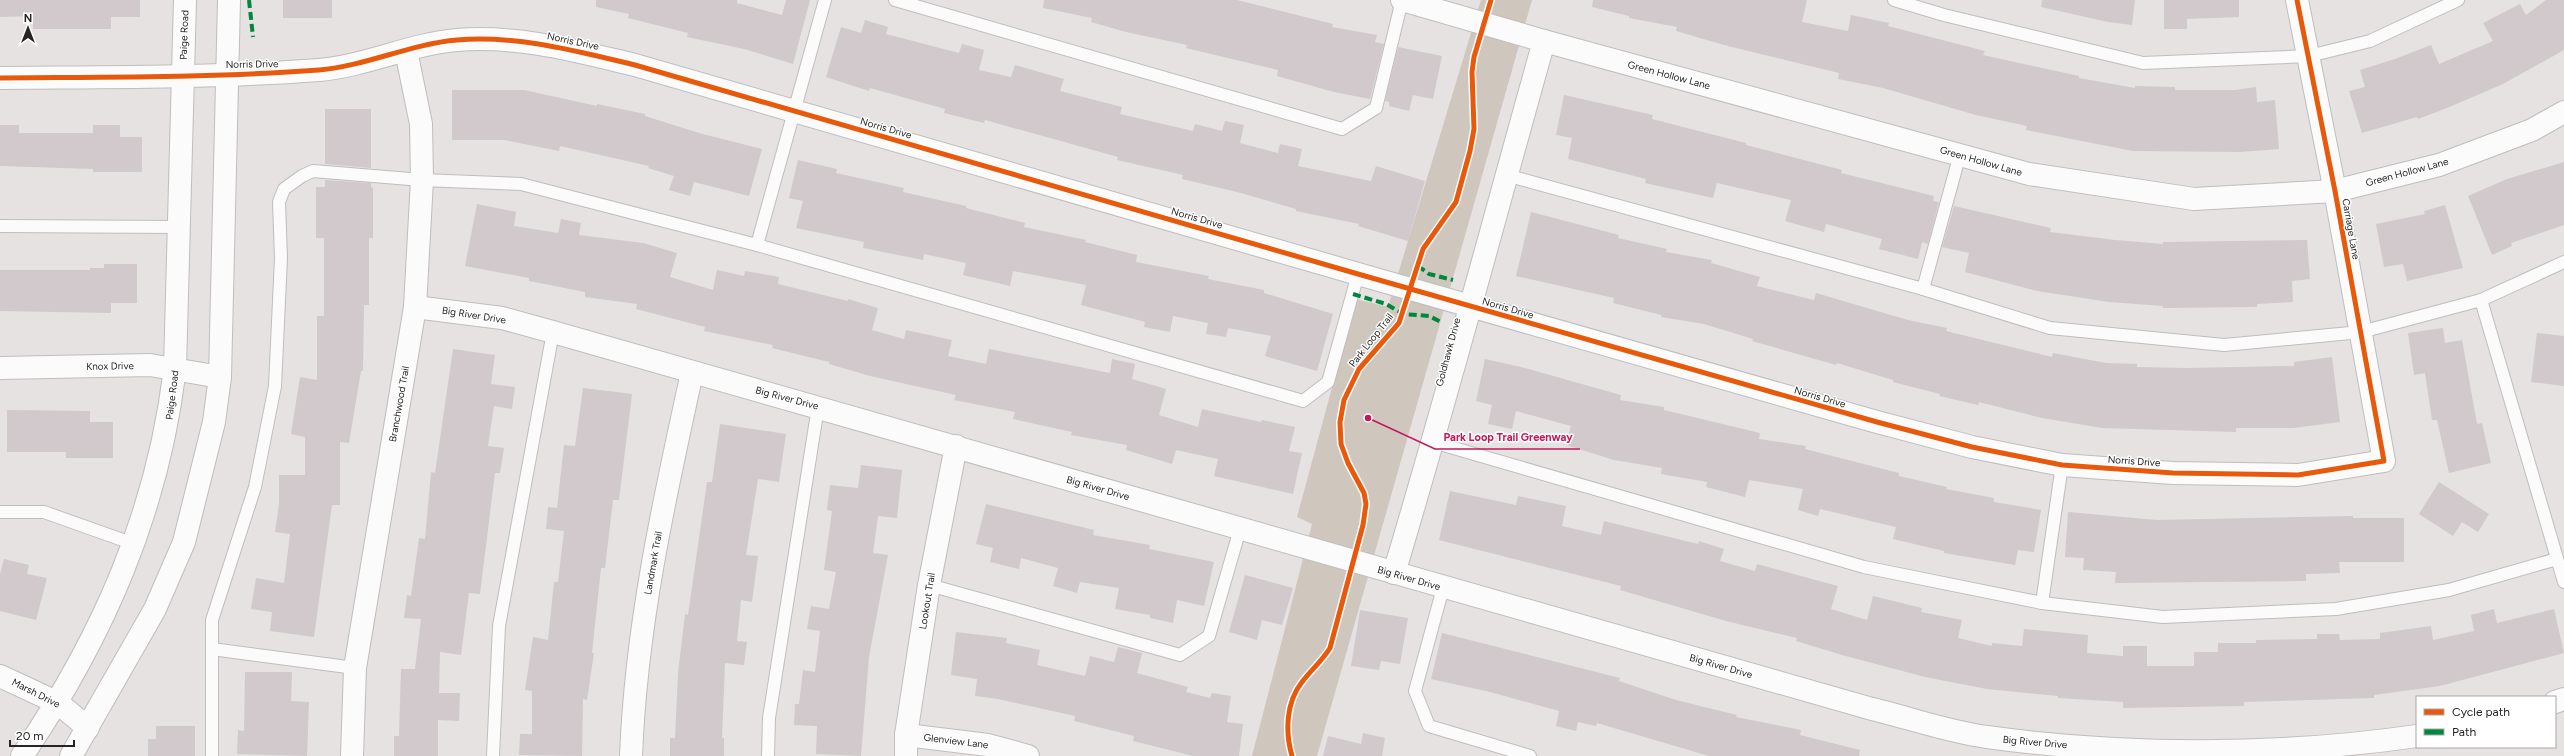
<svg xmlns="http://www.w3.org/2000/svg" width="2564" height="756" viewBox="0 0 2564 756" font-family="Figtree,sans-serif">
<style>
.green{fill:#cfc6bd}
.building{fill:#d1c9cb}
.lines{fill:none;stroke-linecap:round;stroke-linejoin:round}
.service-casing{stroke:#c0bdbd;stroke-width:14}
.minor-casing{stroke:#c0bdbd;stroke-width:24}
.secondary-casing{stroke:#c0bdbd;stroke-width:24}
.service{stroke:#fbfbfb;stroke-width:12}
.minor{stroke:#fbfbfb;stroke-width:22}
.secondary{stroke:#fbfbfb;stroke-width:22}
.quiet{stroke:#00873e;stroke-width:4;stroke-dasharray:8 4;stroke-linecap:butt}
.cycleway-casing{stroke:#fff;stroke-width:8}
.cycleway{stroke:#e8590c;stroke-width:5}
.labels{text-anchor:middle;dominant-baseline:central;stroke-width:3;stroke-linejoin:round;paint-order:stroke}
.street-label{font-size:10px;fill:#262424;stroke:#fff}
.leader{fill:none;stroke:#c2185b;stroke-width:1.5}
.callout-dot{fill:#c2185b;stroke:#fff;stroke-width:1.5}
.callout-label{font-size:11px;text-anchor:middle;font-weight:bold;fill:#c2185b;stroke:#fff;stroke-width:3;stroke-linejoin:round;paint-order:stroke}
</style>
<rect width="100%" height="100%" fill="#e6e2e2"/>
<path class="green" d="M1481 0H1532L1317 756H1252L1312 524 1297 517 1356 299 1388 307Z"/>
<g class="building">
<path d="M0 0H140V17H111V29H33V16L0 17Z"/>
<rect x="283" y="0" width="49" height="18"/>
<path d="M596 0H737V3L782 15 786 0H810L793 64 744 49 687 37 688 33 628 18 629 14 596 7Z"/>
<path d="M1044 0H1237L1333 24 1332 27 1377 35 1375 42 1384 44 1370 99 1334 92 1277 76 1278 70 1186 48 1187 45 1126 32 1091 22 1092 18 1043 8Z"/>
<path d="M1593 0H1807L1802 22 1848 31 1851 15 1889 23 1888 26 1985 51 1983 55 2079 76V78L2135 88V86L2175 87V90H2235L2256 87 2257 102 2275 100 2279 149 2240 152 2133 151 2026 130 2027 126 1976 115 1883 88 1838 79 1839 73 1724 45 1676 31 1677 27 1629 18V16L1592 7Z"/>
<path d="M2042 0H2135L2132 25 2108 22 2041 7Z"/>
<path d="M2164 0H2239V17L2187 19V29H2164Z"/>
<path d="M2546 0H2564V50L2503 84 2447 108 2418 119 2417 117 2362 133 2349 91 2365 87 2360 70 2395 59 2431 45 2439 64 2493 41 2483 23 2520 4 2526 15Z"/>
<path d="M865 20 888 27 886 34 959 53 962 44 984 50 979 70 1011 77 1015 65 1064 79 1060 91 1122 107 1120 114 1193 131 1195 124 1222 131 1225 121 1244 125 1240 143 1278 153 1280 144 1302 149 1298 166 1371 181 1376 166 1425 181 1408 241 1358 226 1359 224 1296 211V209L1241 193 1182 179 1183 175 1117 160 1118 157 985 120 984 123 944 113 945 109 870 88 869 91 826 77 841 27 861 33Z"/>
<path d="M1398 47 1442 56 1433 99 1413 95 1409 111 1389 106V102L1385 101Z"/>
<path d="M452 90H524L597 106V104L645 114V116L699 133 762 149 749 196 694 182 690 196 669 190 674 176 648 168 649 166 560 146 559 151 504 140H452Z"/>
<path d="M1564 95 1653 115 1652 119 1746 143V145L1842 170 1841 173 1934 196 1933 201 1939 202 1928 244 1922 242 1918 259 1879 249 1882 239 1826 224 1824 232 1785 221 1791 200 1717 183 1713 198 1645 183 1646 179 1568 159 1572 138 1556 135Z"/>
<path d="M325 109H371V168L325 164Z"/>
<path d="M0 125H19V133H93V125H120V137H142V172H93V169L0 166Z"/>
<path d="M798 160 837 169 836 173 904 188 903 192 966 206V208L1025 223 1024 227 1086 240 1085 242 1137 255 1136 262 1209 276 1208 279 1264 290V293L1333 314 1317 371 1265 356 1271 336 1228 328 1226 337 1206 334 1208 323 1173 316 1170 332 1144 327 1145 322 1081 305 1086 285 1013 271 1010 286 963 275 966 263 924 254 923 260 863 248 864 242 796 228 803 201 789 198Z"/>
<path d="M2564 162V225L2511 243 2512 246 2492 255 2468 196 2507 179Z"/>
<path d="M325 180 371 183V187L373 188V238H369V305H364L363 371H361L349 443 340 442V505H332L314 637 270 631 272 612 251 609 256 578 284 583 290 534 275 532 279 504V475H305V437L291 434 300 377 317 380V316H324V238H316V187H325Z"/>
<path d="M477 204 516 212 514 226 558 233 561 219 581 223 579 235 643 243 677 253 670 277 713 290 717 270 744 276 745 271 779 277 778 284 848 301V299L878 308 872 330 904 339 906 330 952 340 948 356 986 364 989 349 1110 373 1112 359 1135 364 1132 379 1166 389 1159 415 1198 427 1202 409 1261 422 1262 420 1295 427 1289 451 1302 453 1293 494 1214 476 1218 459 1176 450 1172 464 1126 450 1127 445 1071 435 1072 432 1013 419 1015 412 954 400 956 395 870 376 829 364V362L772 348 773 345 704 331 705 327 636 309 637 304 585 297V292L529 281V278L465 266Z"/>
<path d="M2445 205 2463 268 2407 281 2403 264 2384 267 2376 224 2425 214 2424 211Z"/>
<path d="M1954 206 2051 228 2050 232 2115 240 2163 244V242L2307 240 2310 279 2292 281 2293 302 2257 304V307L2163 308V306L2109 302 2037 291 1965 272 1969 253 1942 247Z"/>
<path d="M1531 212 1619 235 1618 238 1667 249 1666 252 1712 260 1711 263 1760 277 1757 286 1814 300 1816 293 1908 320 1947 328 1946 331 2052 357 2053 353 2106 363 2137 364V367L2186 368 2294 366V362L2332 357 2340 422 2293 428H2236V432L2102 428 2042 418 1979 402 1978 405 1939 396 1940 394 1893 382V380L1837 363 1836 365 1752 341 1753 339 1704 324 1661 317V315L1613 303 1614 298 1516 276Z"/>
<path d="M104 264H137V303H111V313L0 311V270H90V268H104Z"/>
<path d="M2443 328 2445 343 2462 340 2477 424 2482 423 2491 463 2449 473 2437 420H2432L2425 373 2414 375 2408 333Z"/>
<path d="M2537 333 2564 336V386L2531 382Z"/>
<path d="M453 349 495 355 491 384 515 387 512 409 494 406 488 446 504 448 500 473H495L480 594 469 593 461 655 440 652 439 693H460L459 721 438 720V756H394V736H399L401 669H415L421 619 404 618 407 595 411 596 419 538 425 539 431 472 435 473Z"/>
<path d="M1485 359 1521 367 1621 395 1620 400 1664 407V410L1760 433 1759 439 1806 446 1805 449 1899 473V476L1947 487 1946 489 1994 498V502L2041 510 2034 552 2018 550 2015 565 1944 553V551L1893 539 1896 527 1820 509 1818 516 1798 510 1803 489 1749 480 1745 497 1706 487 1707 482 1661 474 1662 468 1614 460 1566 445 1571 426 1516 411 1512 429 1488 424 1492 405 1476 401Z"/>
<path d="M583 388 632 394 619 500H613L605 568H601L592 653H594L587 700 583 699 582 756 519 755 520 734H532V691L525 690 533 637 548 640 554 582H558L564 531 546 529 548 507 557 508 564 445 575 446Z"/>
<path d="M7 410 90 411V422H113V458H66V452H7Z"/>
<path d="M720 424 786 434 779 482 758 479 746 555 758 556 752 602 741 600 737 641 747 642 744 665 725 663 722 738H724V756H670V738H675L678 673 685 614 688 615 707 482H712Z"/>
<path d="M861 465 902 470 897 518 878 516 873 553 888 555 869 657 861 756 816 754 817 726 794 725 795 704H799L803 670 815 672 820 631 807 629 811 606 829 609 836 572 824 570 832 511 827 510 830 485 858 488Z"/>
<path d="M2439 482 2489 514 2478 532 2462 522 2453 536 2419 514Z"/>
<path d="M1450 491 1516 505 1518 496 1566 506 1562 526 1601 535 1604 521 1698 544 1699 541 1724 549 1720 561 1755 571 1757 564 1838 586 1831 609 1867 620 1873 596 1922 608 1921 612 1962 620 1958 638 1992 646V643L2022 646 2024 629 2088 635 2087 653 2123 656V646H2147V666H2194V652H2218V643H2256V640L2317 639V634H2339L2340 640 2380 639V633L2431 626 2433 640 2474 631 2471 615 2494 609 2497 623 2554 609 2564 653 2440 686 2374 695V698L2244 702V706L2123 708V702L2058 698V696L1987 689 1925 677 1842 655 1796 641 1797 638 1726 621 1620 590 1621 586 1439 540Z"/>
<path d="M986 504 1094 530 1093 535 1150 545 1149 549 1214 562 1204 606 1177 600 1173 623 1150 618V615L1115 609 1119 588 1080 582 1077 593 1053 586 1058 568 1021 558 1019 569 990 562 993 548 976 544Z"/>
<path d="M2068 512 2157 520 2353 516V518H2404V562H2339L2340 573 2306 574V581L2115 583 2116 572 2083 570 2084 558 2065 557Z"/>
<path d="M4 559 29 565 27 574 47 578 36 620 0 611V574Z"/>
<path d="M1245 575 1293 588 1282 625 1262 620 1257 640 1229 632Z"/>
<path d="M1360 610 1408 618 1400 664 1381 661 1379 670 1351 666Z"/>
<path d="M956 632 1007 638 1006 643 1040 650 1037 665 1085 676 1090 656 1114 662 1118 647 1142 653 1137 673 1188 687 1186 692 1210 698 1212 693 1231 696 1227 722 1243 724 1239 756H1193L1133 741 1134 736 1074 721 1075 716 998 699 975 696 977 679 951 675Z"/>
<path d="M1442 633 1620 678 1619 681 1676 700 1737 715 1736 717 1801 730 1800 735 1860 750 1859 756H1709L1597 723 1596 726 1578 722 1576 731 1556 726 1559 711 1490 692 1431 679Z"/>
<path d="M245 672H292L291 701 309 702 307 756 237 754 238 730 244 731Z"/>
<path d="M156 726H195V756H148V739H156Z"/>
<path d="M1363 733 1385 738 1382 756H1323L1328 736 1361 744Z"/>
</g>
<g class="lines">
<defs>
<g id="service">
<path d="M895 0 1342 129 1376 108 1402 0"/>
<path d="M1894 0 1944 15 2143 63 2309 56 2370 41 2458 0"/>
<path d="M1960 154 1923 289 2050 328 2224 345 2361 332 2481 300 2564 582"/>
<path d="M1506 175 1923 289"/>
<path d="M0 226 179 227"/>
<path d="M757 245 1303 401 1328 382 1358 274"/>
<path d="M2481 300 2564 262"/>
<path d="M1433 442 1864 567 2042 603 2062 465"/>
<path d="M0 512H44L134 544"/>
<path d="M929 585 1180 655 1209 636 1240 529"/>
<path d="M1443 588 1415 691 1429 726 1530 756"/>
<path d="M2042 603 2163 617 2336 609 2449 590 2557 559"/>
<path d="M212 649 355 668"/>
<path d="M212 756V620L255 487 275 386 281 258 279 202 284 189 302 176 313 171 422 180 521 184 757 245 825 0"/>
<path d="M493 756 499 626 553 332"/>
<path d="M768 756 769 718 818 407"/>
</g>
<g id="minor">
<path d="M1402 0 1544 41 2029 174 2194 199 2335 191 2439 165 2532 130 2564 112"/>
<path d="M0 78C106 77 213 78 319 70 366 66 410 44 457 40 518 35 576 51 635 65L1358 274 1877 422 1972 447 2062 465 2173 473 2298 475 2384 461 2335 191 2297 0"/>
<path d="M415 307 502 318 553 332 1872 709C1910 718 1949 732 1987 737 2124 756 2280 756 2417 736"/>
<path d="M0 368 150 365 220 377"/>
<path d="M1394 573C1447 397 1494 219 1544 41"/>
<path d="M0 676 58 703 88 728"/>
<path d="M2555 702 2564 699"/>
<path d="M906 735 988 745 1028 756"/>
<path d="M352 756 355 668 415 307 422 180 421 124 406 51"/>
<path d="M631 756C636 626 664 500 692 373"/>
<path d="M906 756V735L929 585 956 446"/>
</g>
<g id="secondary">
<path d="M22 756C103 637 158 512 175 368L185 0"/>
<path d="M71 756 155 609 184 542 214 422 220 377 229 0"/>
</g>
</defs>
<use href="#service" class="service-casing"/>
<use href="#minor" class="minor-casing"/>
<use href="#secondary" class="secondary-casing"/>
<use href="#service" class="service"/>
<use href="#minor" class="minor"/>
<use href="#secondary" class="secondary"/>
<g class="quiet">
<path d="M249 0 253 37"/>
<path d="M1418 266 1429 274 1453 280"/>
<path d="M1353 294 1386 304 1403 314 1429 316 1441 322"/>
</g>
<defs>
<g id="cycleway">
<path d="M0 78C106 77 213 78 319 70 366 66 410 44 457 40 518 35 576 51 635 65L1358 274 1877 422 1972 447 2062 465 2173 473 2298 475 2384 461 2335 191 2297 0"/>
<path d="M1292 756C1285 732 1286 702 1302 682 1311 670 1322 661 1330 648L1363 525 1366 504 1364 493 1348 463 1341 444 1340 422 1344 400 1359 369 1399 323 1423 249 1456 202 1470 151 1474 129 1472 72 1474 57 1491 0"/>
</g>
</defs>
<use href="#cycleway" class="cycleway-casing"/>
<use href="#cycleway" class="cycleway"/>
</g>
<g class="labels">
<g class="street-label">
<text transform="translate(184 35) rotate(-88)">Paige Road</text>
<text transform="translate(573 41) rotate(12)">Norris Drive</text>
<text transform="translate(252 64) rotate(-1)">Norris Drive</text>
<text transform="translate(1669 75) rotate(15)">Green Hollow Lane</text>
<text transform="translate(886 128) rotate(16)">Norris Drive</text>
<text transform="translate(1981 161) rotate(16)">Green Hollow Lane</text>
<text transform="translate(2407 172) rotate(-15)">Green Hollow Lane</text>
<text transform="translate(1197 218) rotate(16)">Norris Drive</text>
<text transform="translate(2351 229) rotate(80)">Carriage Lane</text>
<text transform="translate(1508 308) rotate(16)">Norris Drive</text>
<text transform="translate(474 315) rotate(9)">Big River Drive</text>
<text transform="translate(1371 340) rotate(-52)">Park Loop Trail</text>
<text transform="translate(1448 352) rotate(-75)">Goldhawk Drive</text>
<text transform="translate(110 366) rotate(-1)">Knox Drive</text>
<text transform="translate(172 395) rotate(-83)">Paige Road</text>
<text transform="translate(1820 397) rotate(16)">Norris Drive</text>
<text transform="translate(787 398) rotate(15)">Big River Drive</text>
<text transform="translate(399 404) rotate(-80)">Branchwood Trail</text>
<text transform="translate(2134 461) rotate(4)">Norris Drive</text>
<text transform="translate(1098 488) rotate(16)">Big River Drive</text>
<text transform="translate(653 563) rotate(-80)">Landmark Trail</text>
<text transform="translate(1409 578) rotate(16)">Big River Drive</text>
<text transform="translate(927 601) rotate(-81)">Lookout Trail</text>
<text transform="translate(1721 666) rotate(16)">Big River Drive</text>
<text transform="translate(36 693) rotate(27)">Marsh Drive</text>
<text transform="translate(956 741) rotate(7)">Glenview Lane</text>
<text transform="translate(2035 742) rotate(5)">Big River Drive</text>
</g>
</g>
<path class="leader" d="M1368 418L1435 449H1580"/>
<circle class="callout-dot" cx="1368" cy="418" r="4"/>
<g class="callout-label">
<text x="1508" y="441">Park Loop Trail Greenway</text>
</g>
<rect x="2416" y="696" width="140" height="52" fill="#ffffff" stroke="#a8a7a7"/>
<rect x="2424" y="709" width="20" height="6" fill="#e8590c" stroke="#a8a7a7"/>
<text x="2452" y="716" font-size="12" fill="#262424">Cycle path</text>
<rect x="2424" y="729" width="20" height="6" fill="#00873e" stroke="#a8a7a7"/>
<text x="2452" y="736" font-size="12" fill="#262424">Path</text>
<g transform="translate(28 28)" stroke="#ffffff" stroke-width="3" paint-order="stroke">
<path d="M0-3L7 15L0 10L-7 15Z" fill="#262424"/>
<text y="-6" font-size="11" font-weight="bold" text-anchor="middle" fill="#262424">N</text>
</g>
<path d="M10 740v6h64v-6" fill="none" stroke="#262424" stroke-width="2"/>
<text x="16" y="740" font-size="12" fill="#262424" stroke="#ffffff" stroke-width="3" paint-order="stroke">20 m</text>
</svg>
